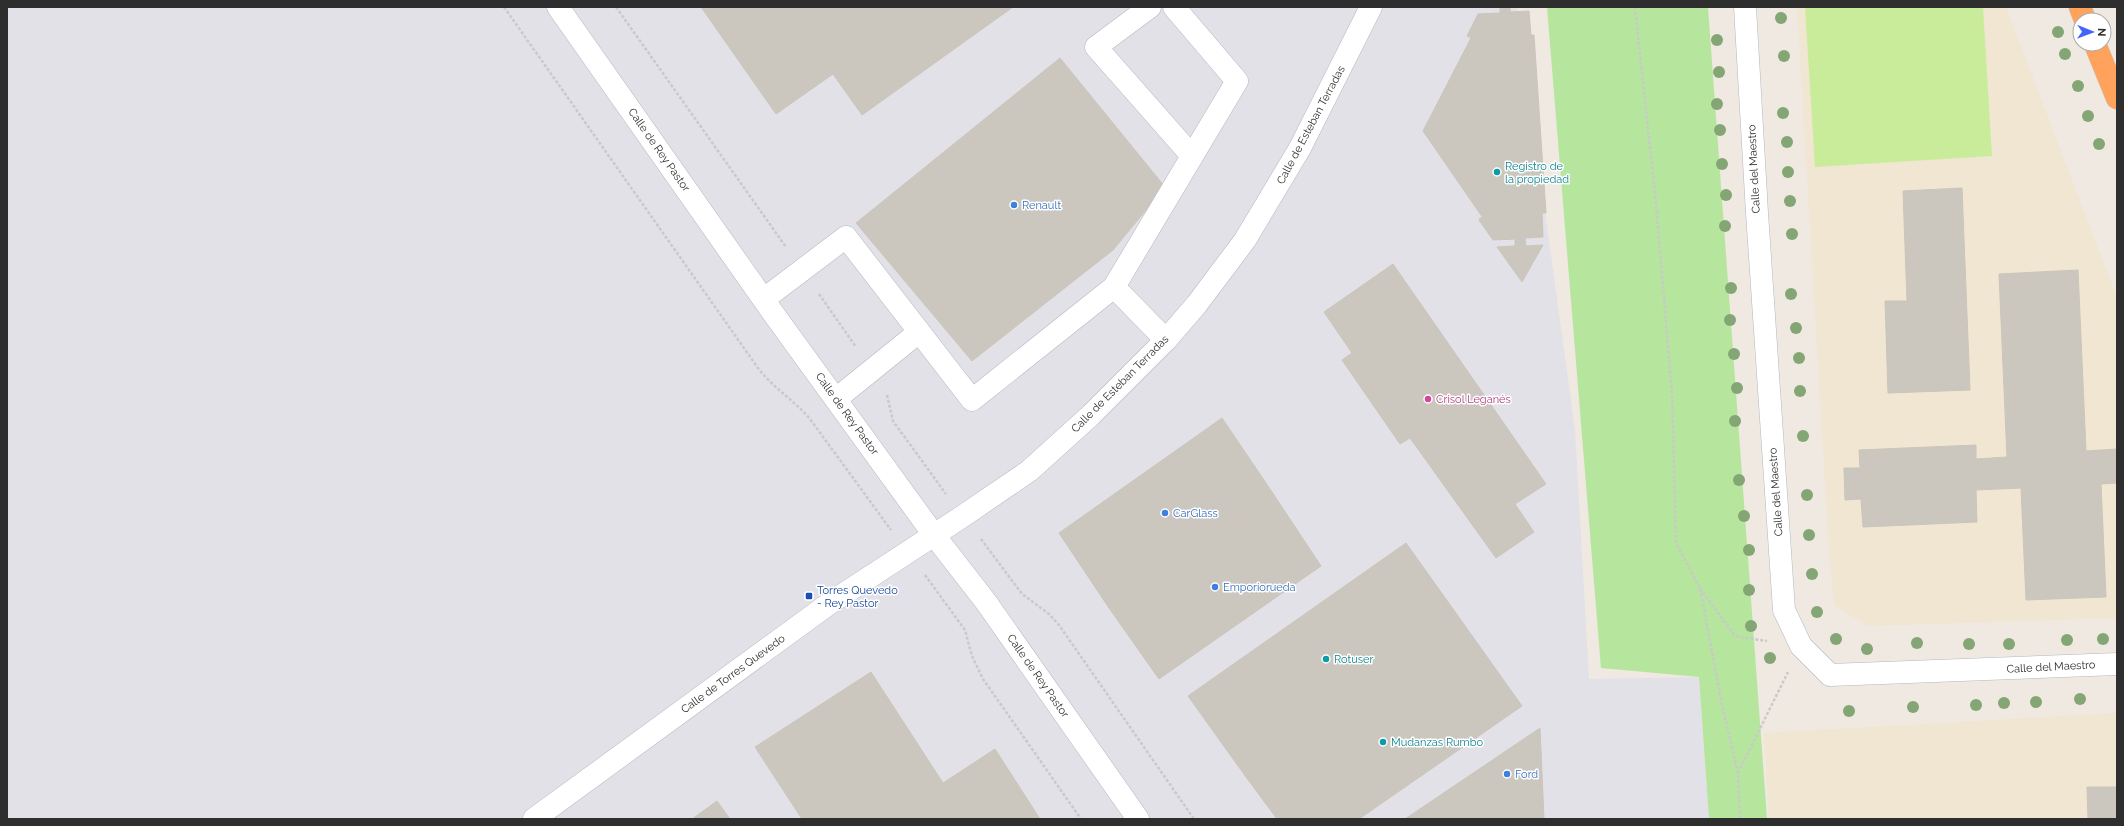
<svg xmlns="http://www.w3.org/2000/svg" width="2124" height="826" viewBox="0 0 2124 826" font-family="Raleway,sans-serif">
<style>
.industrial{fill:#e3e1e8}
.education{fill:#f0e6d1}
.green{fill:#b6e59e}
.pitch{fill:#c9ec9a}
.building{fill:#cbc7bf;stroke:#cbc5ba}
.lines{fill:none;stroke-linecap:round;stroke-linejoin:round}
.minor-casing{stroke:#b4b7c1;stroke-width:23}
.highway-casing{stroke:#c9c9c9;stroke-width:23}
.path{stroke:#c9c9c9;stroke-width:2.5;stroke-dasharray:3 2;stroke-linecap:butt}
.minor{stroke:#fff;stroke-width:22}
.highway{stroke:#ffa35c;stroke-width:22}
.tree{fill:#84a574}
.culture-dot{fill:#0f9aa8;stroke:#fff;stroke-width:1.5}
.shop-dot{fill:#3f7fe0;stroke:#fff;stroke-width:1.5}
.hotel-dot{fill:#d1479c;stroke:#fff;stroke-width:1.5}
.transit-dot{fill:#1a4fb4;stroke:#fff;stroke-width:1.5}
.labels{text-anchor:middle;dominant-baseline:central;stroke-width:3;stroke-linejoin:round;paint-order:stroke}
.street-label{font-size:11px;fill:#2e2e2e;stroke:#fff}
.culture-label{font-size:11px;fill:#0d838f;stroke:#fff;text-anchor:start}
.shop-label{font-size:11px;fill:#366cbe;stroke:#fff;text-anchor:start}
.hotel-label{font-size:11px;fill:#b23c85;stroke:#fff;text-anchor:start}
.transit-label{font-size:11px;fill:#164399;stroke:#fff;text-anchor:start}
</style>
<rect width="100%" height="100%" fill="#efe9e1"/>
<path class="industrial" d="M7 7H1517L1575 430 1589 679 1699 677 1709 819H7Z"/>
<g class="education">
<path d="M1797 7H2006L2117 298V618L1868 626 1834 605 1828 535Z"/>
<path d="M2117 713V819H1769L1764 733Z"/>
</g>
<path class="green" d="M1547 7H1708L1767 819H1709L1699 677 1601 668Z"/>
<path class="pitch" d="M1805 7H1983L1992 156 1815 167Z"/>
<g class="building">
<path d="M701 7H1013L862 115 833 74 776 114Z"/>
<path d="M1500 7H1510V12L1529 11 1531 35H1534L1546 213H1542L1543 237 1525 238 1526 246 1543 245 1522 282 1497 247 1515 246V239L1493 240 1479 220 1480 218H1483L1423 131 1471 38 1467 36 1478 14 1500 13Z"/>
<path d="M1060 58 1165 187 1113 250 972 361 856 223Z"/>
<path d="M1962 188 1970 390 1888 393 1885 301H1907L1903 191Z"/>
<path d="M1393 264 1546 484 1515 504 1534 532 1496 558 1410 438 1400 444 1342 360 1352 353 1324 312Z"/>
<path d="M2078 270 2086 451 2117 449V483L2101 484 2106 597 2026 600 2021 488 1976 490 1977 522 1863 527 1861 499 1845 500 1844 468H1860L1859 450 1976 445V459L2007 457 1999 274Z"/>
<path d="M1222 418 1272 492 1109 608 1059 533Z"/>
<path d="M1272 492 1321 566 1159 679 1109 608Z"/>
<path d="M1406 543 1463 623 1246 777 1188 696Z"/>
<path d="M1463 623 1522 706 1359 819H1277L1246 777Z"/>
<path d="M871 672 943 783 995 749 1040 819H802L755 747Z"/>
<path d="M1540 728 1544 819H1405Z"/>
<path d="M2087 787H2117V819H2088Z"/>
<path d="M717 801 730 819H692Z"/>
</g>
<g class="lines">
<defs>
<g id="minor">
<path d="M558 7 773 313 934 535 986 602 1138 819"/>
<path d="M1150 7 1096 47 1192 156"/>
<path d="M1745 7 1757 213 1784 610 1801 646 1830 675 2117 664"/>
<path d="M1114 287 1166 340"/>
<path d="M764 299 846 237 972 400 1114 287 1237 81 1174 7"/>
<path d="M836 399 919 332"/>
<path d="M534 819 830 603 963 516 1029 471 1091 415 1166 340 1197 304 1245 240 1300 148 1371 7"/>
</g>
<g id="highway">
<path d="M2080 7 2085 20"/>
<path d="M2095 44 2117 98"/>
</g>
</defs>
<use href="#minor" class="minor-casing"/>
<use href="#highway" class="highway-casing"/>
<g class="path">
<path d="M504 7 758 368C773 388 794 400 810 419L891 530"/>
<path d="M616 7 786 247"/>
<path d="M1635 7 1656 204 1672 393 1676 543 1700 588 1722 705 1738 773 1740 819"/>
<path d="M819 294 856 347"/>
<path d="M887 395 893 421 946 494"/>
<path d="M981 539 1022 594 1049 614 1059 625 1194 819"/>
<path d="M925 575 965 630 972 656 983 679 1081 819"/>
<path d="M1700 588 1735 636 1767 641"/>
<path d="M1738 773 1788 672"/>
</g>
<use href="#minor" class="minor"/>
<use href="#highway" class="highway"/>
</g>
<g class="tree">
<circle cx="1781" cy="18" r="6"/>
<circle cx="2058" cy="32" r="6"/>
<circle cx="1717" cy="40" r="6"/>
<circle cx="2065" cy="54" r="6"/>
<circle cx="1784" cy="56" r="6"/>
<circle cx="1719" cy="72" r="6"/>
<circle cx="2078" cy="86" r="6"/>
<circle cx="1717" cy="104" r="6"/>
<circle cx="1783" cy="113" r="6"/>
<circle cx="2088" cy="116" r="6"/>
<circle cx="1720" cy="130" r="6"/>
<circle cx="1787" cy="142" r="6"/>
<circle cx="2099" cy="144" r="6"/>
<circle cx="1722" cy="164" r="6"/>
<circle cx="1788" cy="172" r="6"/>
<circle cx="1726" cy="195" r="6"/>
<circle cx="1790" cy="201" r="6"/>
<circle cx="1725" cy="226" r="6"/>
<circle cx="1792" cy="234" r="6"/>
<circle cx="1731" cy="288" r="6"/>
<circle cx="1791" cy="294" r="6"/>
<circle cx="1730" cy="320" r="6"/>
<circle cx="1796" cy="328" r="6"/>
<circle cx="1734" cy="354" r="6"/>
<circle cx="1799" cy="358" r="6"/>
<circle cx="1737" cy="388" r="6"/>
<circle cx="1800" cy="391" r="6"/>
<circle cx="1735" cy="421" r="6"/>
<circle cx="1803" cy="436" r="6"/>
<circle cx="1739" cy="480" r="6"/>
<circle cx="1807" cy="495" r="6"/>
<circle cx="1744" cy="516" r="6"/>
<circle cx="1809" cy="535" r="6"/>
<circle cx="1749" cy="550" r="6"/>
<circle cx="1812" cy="574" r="6"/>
<circle cx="1749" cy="590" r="6"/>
<circle cx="1817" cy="612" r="6"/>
<circle cx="1751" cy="626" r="6"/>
<circle cx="1836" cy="639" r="6"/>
<circle cx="2103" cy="639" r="6"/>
<circle cx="2067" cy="640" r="6"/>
<circle cx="1917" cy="643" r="6"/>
<circle cx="1969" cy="644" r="6"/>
<circle cx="2009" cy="644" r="6"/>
<circle cx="1867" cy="649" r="6"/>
<circle cx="1770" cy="658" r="6"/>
<circle cx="2080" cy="699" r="6"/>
<circle cx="2036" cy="702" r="6"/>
<circle cx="2004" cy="703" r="6"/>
<circle cx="1976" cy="705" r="6"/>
<circle cx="1913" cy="707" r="6"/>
<circle cx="1849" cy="711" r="6"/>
</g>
<g class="culture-dot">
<circle cx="1497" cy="172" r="4"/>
<circle cx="1326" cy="659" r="4"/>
<circle cx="1383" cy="742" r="4"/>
</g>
<g class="shop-dot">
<circle cx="1014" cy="205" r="4"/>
<circle cx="1165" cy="513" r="4"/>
<circle cx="1215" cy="587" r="4"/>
<circle cx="1507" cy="774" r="4"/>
</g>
<circle class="hotel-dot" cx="1428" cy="399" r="4"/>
<rect class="transit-dot" x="805" y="592" width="8" height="8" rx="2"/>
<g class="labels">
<g class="street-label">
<text transform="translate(1311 125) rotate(-62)">Calle de Esteban Terradas</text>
<text transform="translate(659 150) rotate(55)">Calle de Rey Pastor</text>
<text transform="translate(1754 169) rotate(-93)">Calle del Maestro</text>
<text transform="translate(1120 384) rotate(-45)">Calle de Esteban Terradas</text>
<text transform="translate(847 414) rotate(54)">Calle de Rey Pastor</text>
<text transform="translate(1776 492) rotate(-94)">Calle del Maestro</text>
<text transform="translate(2051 667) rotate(-3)">Calle del Maestro</text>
<text transform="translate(733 674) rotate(-36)">Calle de Torres Quevedo</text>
<text transform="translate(1038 676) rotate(55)">Calle de Rey Pastor</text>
</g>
<g class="culture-label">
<text x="1505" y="166">Registro de<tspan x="1505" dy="13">la propiedad</tspan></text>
<text x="1334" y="659">Rotuser</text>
<text x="1391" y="742">Mudanzas Rumbo</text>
</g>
<g class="shop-label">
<text x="1022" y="205">Renault</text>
<text x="1173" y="513">CarGlass</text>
<text x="1223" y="587">Emporiorueda</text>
<text x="1515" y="774">Ford</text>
</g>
<g class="hotel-label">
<text x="1436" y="399">Crisol Leganés</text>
</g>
<g class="transit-label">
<text x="817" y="590">Torres Quevedo<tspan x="817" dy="13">- Rey Pastor</tspan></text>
</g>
</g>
<rect width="2124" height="826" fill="none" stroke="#2e2e2e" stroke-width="16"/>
<g transform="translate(2092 32) rotate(91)"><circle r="19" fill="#ffffff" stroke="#ababab"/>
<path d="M0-3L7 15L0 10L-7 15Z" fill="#4264fb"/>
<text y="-6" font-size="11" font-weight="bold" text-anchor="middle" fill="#2e2e2e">N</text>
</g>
</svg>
